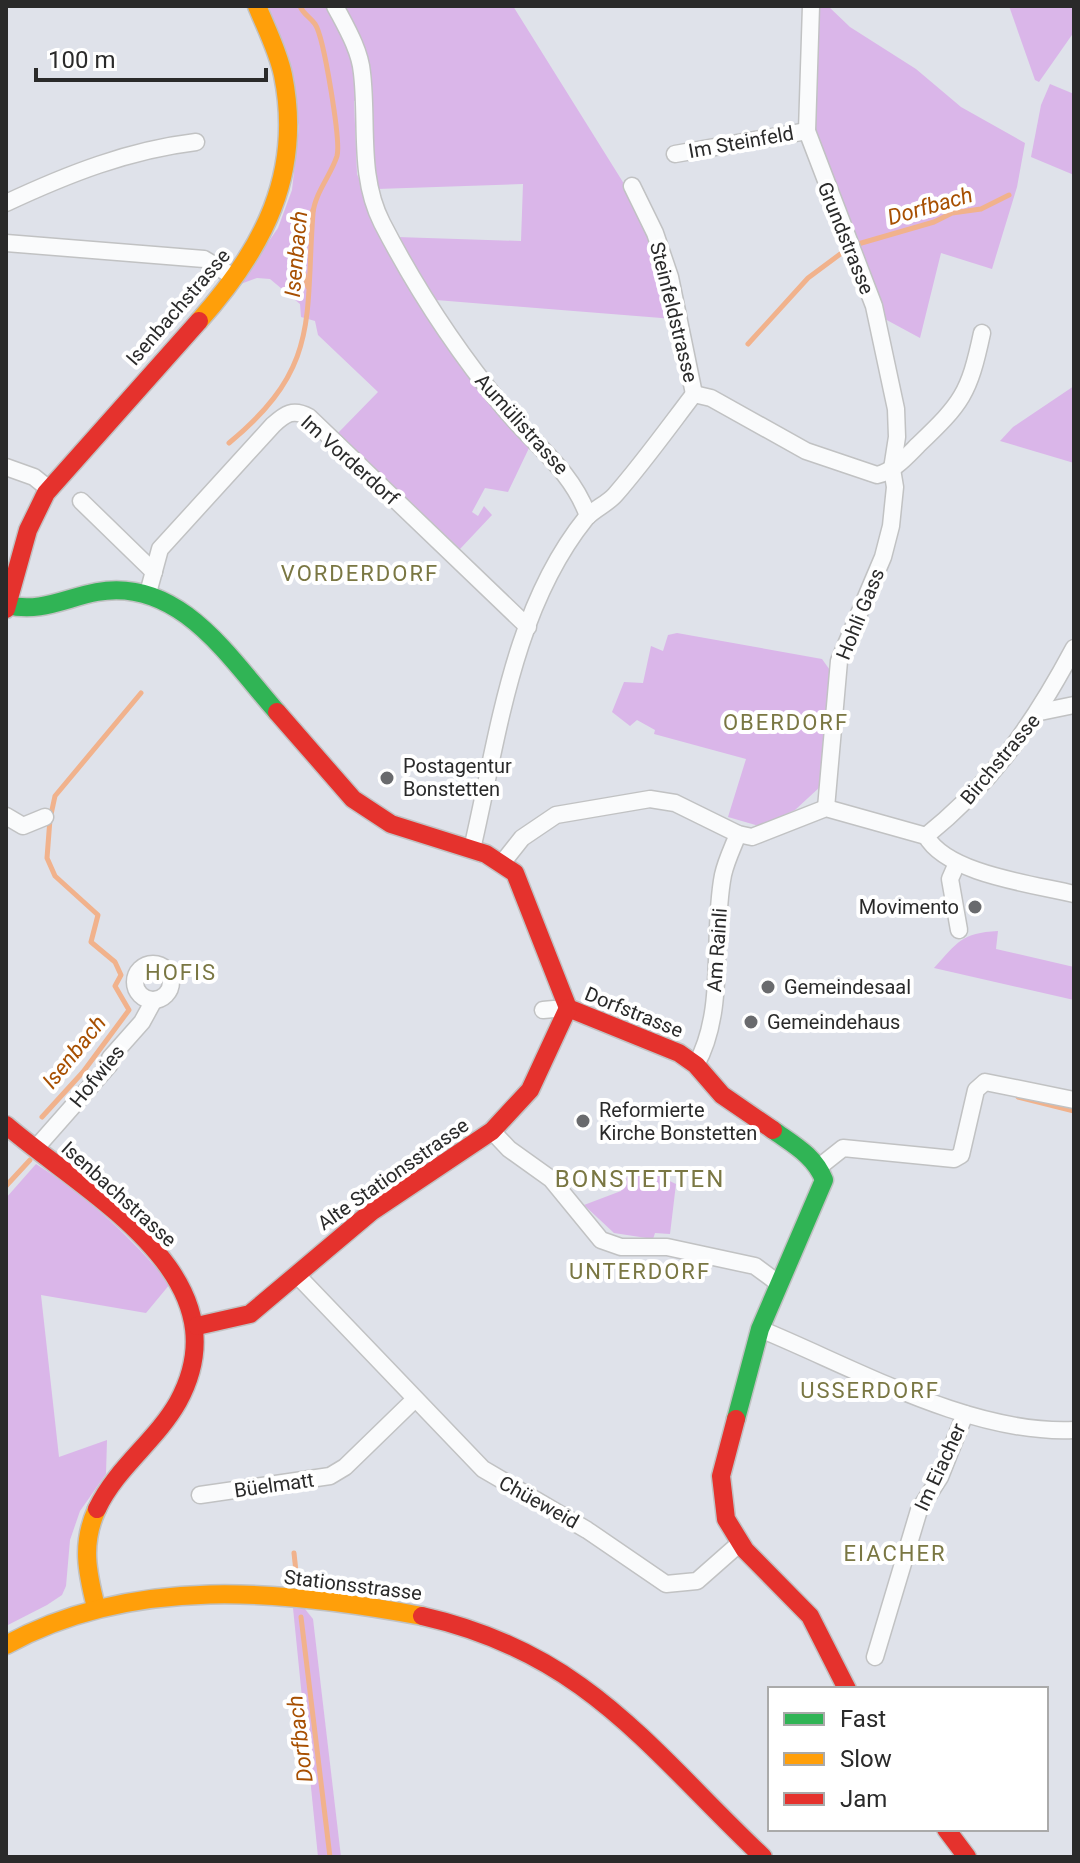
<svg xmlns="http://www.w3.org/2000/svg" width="1080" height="1863" viewBox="0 0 1080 1863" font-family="Roboto,sans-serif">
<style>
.green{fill:#dab6e9}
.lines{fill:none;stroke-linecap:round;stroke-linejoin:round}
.stream{stroke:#f1b28c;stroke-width:5}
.street-casing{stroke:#c1c2c3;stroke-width:19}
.fast-casing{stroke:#c1c2c3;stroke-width:21}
.slow-casing{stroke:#c1c2c3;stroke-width:21}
.jam-casing{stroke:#c1c2c3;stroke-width:21}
.street{stroke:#fafbfc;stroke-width:16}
.fast{stroke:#30b455;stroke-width:18}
.slow{stroke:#ff9f0a;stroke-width:18}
.jam{stroke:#e5322d;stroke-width:18}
.poi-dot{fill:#696a6d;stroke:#fff;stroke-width:3}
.labels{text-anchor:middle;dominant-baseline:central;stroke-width:8;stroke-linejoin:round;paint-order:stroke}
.street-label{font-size:20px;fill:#2a2a2a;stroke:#fff}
.poi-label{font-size:20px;fill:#2a2a2a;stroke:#fff;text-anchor:start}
.water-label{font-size:22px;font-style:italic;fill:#a74f01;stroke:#fff}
.neighbourhood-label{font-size:22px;letter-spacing:2px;fill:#7a7743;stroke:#fff}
.quarter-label{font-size:24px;letter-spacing:2px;fill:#7a7743;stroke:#fff}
</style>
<rect width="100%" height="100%" fill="#dfe2ea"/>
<g class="green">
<path d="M266 6H513L626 187 653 245 674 319 436 300 397 237 521 241 523 184 377 189 369 150V100L354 101 357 174 386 245 480 391 529 448 508 492 485 488 472 512 478 516 484 506 492 515 460 549 338 433 378 392 318 335 315 321 301 317 300 304 270 279 257 278 238 285 278 228 292 190 299 126Z"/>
<path d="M814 6H828L850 27 916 69 961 107 1025 143 1017 187 992 269 941 253 920 338 883 318 817 151 811 91Z"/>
<path d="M1009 6H1074V32L1039 82 1035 80Z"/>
<path d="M1050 84 1074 94V175L1031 157 1041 105Z"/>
<path d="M1074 386V463L1000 441 1013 427Z"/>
<path d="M677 633 822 659 832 673 821 786 795 810 759 826 728 817 746 759 654 734 655 730 637 720 630 726 612 712 624 682 643 683 651 646 663 651 668 635Z"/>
<path d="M998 931 996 949 1074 967V1000L934 968C958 942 961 933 998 931Z"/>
<path d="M36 1164C86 1195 133 1239 170 1284L146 1313 41 1295 59 1457 107 1440 106 1474 80 1511 70 1540 66 1586 62 1595 47 1605 6 1626V1198Z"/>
<path d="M642 1168 676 1184 670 1234 655 1233 653 1239 614 1233 584 1205 621 1191 630 1170Z"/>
<path d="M293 1608 305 1609 313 1619 341 1857H318Z"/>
</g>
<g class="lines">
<g class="stream">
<path d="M302 241 313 210"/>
<path d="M858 244 934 222 952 213 981 209 1009 195"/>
<path d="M300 261 308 287"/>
<path d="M748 344 808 278 847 249"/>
<path d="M229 443C321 367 305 318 313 213 315 193 331 175 337 156 341 142 324 37 315 24 310 17 303 14 300 6"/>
<path d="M1018 1097 1074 1111"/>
<path d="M42 1117 83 1072 129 1010 115 986 121 975 115 962 91 942 98 915 55 876 47 858 50 819 55 796 141 693"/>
<path d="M6 1186 30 1160"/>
<path d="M294 1553 297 1581"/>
<path d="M301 1617 330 1857"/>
</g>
<defs>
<g id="street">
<path d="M335 6C346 27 360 50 362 73 368 124 358 176 382 223 415 287 457 351 503 407 533 444 571 469 588 516"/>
<path d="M811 6 807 131 874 306 896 409 897 437 892 469 895 487 891 526 883 557 839 661 826 808"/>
<path d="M675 154 807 131"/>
<path d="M632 186 655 233 670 277 694 394"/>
<path d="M6 203C68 174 129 150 196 142"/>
<path d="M6 243 204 259 234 277"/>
<path d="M6 467 34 477 49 489"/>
<path d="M81 501 154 572"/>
<path d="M148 593 160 549 273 425C285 414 293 408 309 417L528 627"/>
<path d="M1040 712 1074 705"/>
<path d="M6 816 23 826 45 817"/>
<path d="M926 836C994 781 1034 723 1074 648"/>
<path d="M926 836C947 874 1033 884 1074 894"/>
<path d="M472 849C498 738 512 610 586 518 594 509 607 504 615 495 643 463 668 428 694 394L711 398 806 451 877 475C894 471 906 457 918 445 962 403 969 394 982 333"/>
<path d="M503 862 522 838 556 815 650 799 675 803 738 834 752 837 826 808 926 836"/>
<path d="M957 863 950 879 959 930"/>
<circle cx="153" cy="982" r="18"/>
<path d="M543 1010 554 1009"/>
<path d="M696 1065C727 1009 711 936 723 875 726 861 733 847 738 834"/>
<path d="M492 1131 509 1149 551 1179 601 1240 621 1247H667L755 1266 778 1283"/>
<path d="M35 1149 110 1064V1058L142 1022 154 1000"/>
<path d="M819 1167 843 1148 954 1159 961 1155 976 1090 985 1082 1074 1100"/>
<path d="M296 1274 483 1469 587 1530 666 1584 697 1581 739 1544"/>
<path d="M760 1329C855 1368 971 1435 1074 1430"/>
<path d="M200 1495 330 1476 345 1467 414 1400"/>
<path d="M875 1657 919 1510 940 1477 965 1414"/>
</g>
<g id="fast">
<path d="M7 605C41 613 65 598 97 592 180 577 230 659 277 712"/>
<path d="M736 1419 760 1329 824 1180C815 1156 794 1145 773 1130"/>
</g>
<g id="slow">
<path d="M199 321C263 249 303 174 283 75 278 51 266 28 257 6"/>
<path d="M96 1607C87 1572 81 1543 97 1509"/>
<path d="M6 1645C133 1575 284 1590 422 1616"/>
</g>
<g id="jam">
<path d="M6 609 28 530 46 493 199 321"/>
<path d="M277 712 353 799 391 824 486 854 515 873 568 1008 679 1053 696 1065 722 1095 773 1130"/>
<path d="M6 1125C86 1194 247 1276 178 1402 156 1441 116 1468 97 1509"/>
<path d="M197 1326 250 1314 371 1212 492 1131 530 1090 568 1008"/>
<path d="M736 1419 721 1476 726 1519 745 1550 810 1616 847 1689"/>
<path d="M422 1616C586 1653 649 1749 763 1857"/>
<path d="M946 1829 967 1857"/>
</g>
</defs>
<use href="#street" class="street-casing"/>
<use href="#fast" class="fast-casing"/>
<use href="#slow" class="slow-casing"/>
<use href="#jam" class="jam-casing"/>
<use href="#street" class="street"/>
<use href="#fast" class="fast"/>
<use href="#slow" class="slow"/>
<use href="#jam" class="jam"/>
</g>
<g class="poi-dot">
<circle cx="387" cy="778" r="8"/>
<circle cx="975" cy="907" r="8"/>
<circle cx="768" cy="987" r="8"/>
<circle cx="751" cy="1022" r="8"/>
<circle cx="583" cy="1121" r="8"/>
</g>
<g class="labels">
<g class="street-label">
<text transform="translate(741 142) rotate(-10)">Im Steinfeld</text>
<text transform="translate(846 238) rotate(68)">Grundstrasse</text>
<text transform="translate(178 307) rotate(-49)">Isenbachstrasse</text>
<text transform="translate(674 312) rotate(76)">Steinfeldstrasse</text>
<text transform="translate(522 424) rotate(48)">Aumülistrasse</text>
<text transform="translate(350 460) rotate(42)">Im Vorderdorf</text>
<text transform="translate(860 614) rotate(-68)">Hohli Gass</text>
<text transform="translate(1000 759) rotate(-50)">Birchstrasse</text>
<text transform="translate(717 950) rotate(-86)">Am Rainli</text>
<text transform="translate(634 1012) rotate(22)">Dorfstrasse</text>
<text transform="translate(97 1076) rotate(-51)">Hofwies</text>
<text transform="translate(393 1174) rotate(-35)">Alte Stationsstrasse</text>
<text transform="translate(119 1194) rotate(42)">Isenbachstrasse</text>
<text transform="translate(940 1467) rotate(-65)">Im Eiacher</text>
<text transform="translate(274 1485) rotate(-8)">Büelmatt</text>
<text transform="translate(539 1502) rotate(29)">Chüeweid</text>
<text transform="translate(353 1585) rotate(7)">Stationsstrasse</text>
</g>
<g class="poi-label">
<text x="403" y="766">Postagentur<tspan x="403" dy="23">Bonstetten</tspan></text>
<text x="959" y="907" text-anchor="end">Movimento</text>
<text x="784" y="987">Gemeindesaal</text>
<text x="767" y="1022">Gemeindehaus</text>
<text x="599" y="1110">Reformierte<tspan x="599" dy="23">Kirche Bonstetten</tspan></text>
</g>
<g class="water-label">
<text transform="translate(930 206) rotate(-16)">Dorfbach</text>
<text transform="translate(296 254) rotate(-85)">Isenbach</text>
<text transform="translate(74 1052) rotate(-51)">Isenbach</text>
<text transform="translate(300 1739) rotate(-97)">Dorfbach</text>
</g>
<g class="neighbourhood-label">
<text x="360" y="573">VORDERDORF</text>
<text x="786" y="722">OBERDORF</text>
<text x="181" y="972">HOFIS</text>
<text x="640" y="1271">UNTERDORF</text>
<text x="870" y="1390">USSERDORF</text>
<text x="895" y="1553">EIACHER</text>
</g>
<g class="quarter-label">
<text x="640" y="1179">BONSTETTEN</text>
</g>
</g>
<rect width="1080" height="1863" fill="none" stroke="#2a2a2a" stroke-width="16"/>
<rect x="768" y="1687" width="280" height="144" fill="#ffffff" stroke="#aaaaaa" stroke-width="2"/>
<rect x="784" y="1713" width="40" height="12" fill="#30b455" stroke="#aaaaaa" stroke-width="2"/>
<text x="840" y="1727" font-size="24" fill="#2a2a2a">Fast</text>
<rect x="784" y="1753" width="40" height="12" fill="#ff9f0a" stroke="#aaaaaa" stroke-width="2"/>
<text x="840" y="1767" font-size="24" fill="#2a2a2a">Slow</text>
<rect x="784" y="1793" width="40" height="12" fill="#e5322d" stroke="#aaaaaa" stroke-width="2"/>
<text x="840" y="1807" font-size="24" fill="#2a2a2a">Jam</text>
<path d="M36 68v12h230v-12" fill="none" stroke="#2a2a2a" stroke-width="4"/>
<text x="48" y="68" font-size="24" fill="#2a2a2a" stroke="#ffffff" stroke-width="6" paint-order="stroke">100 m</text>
</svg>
